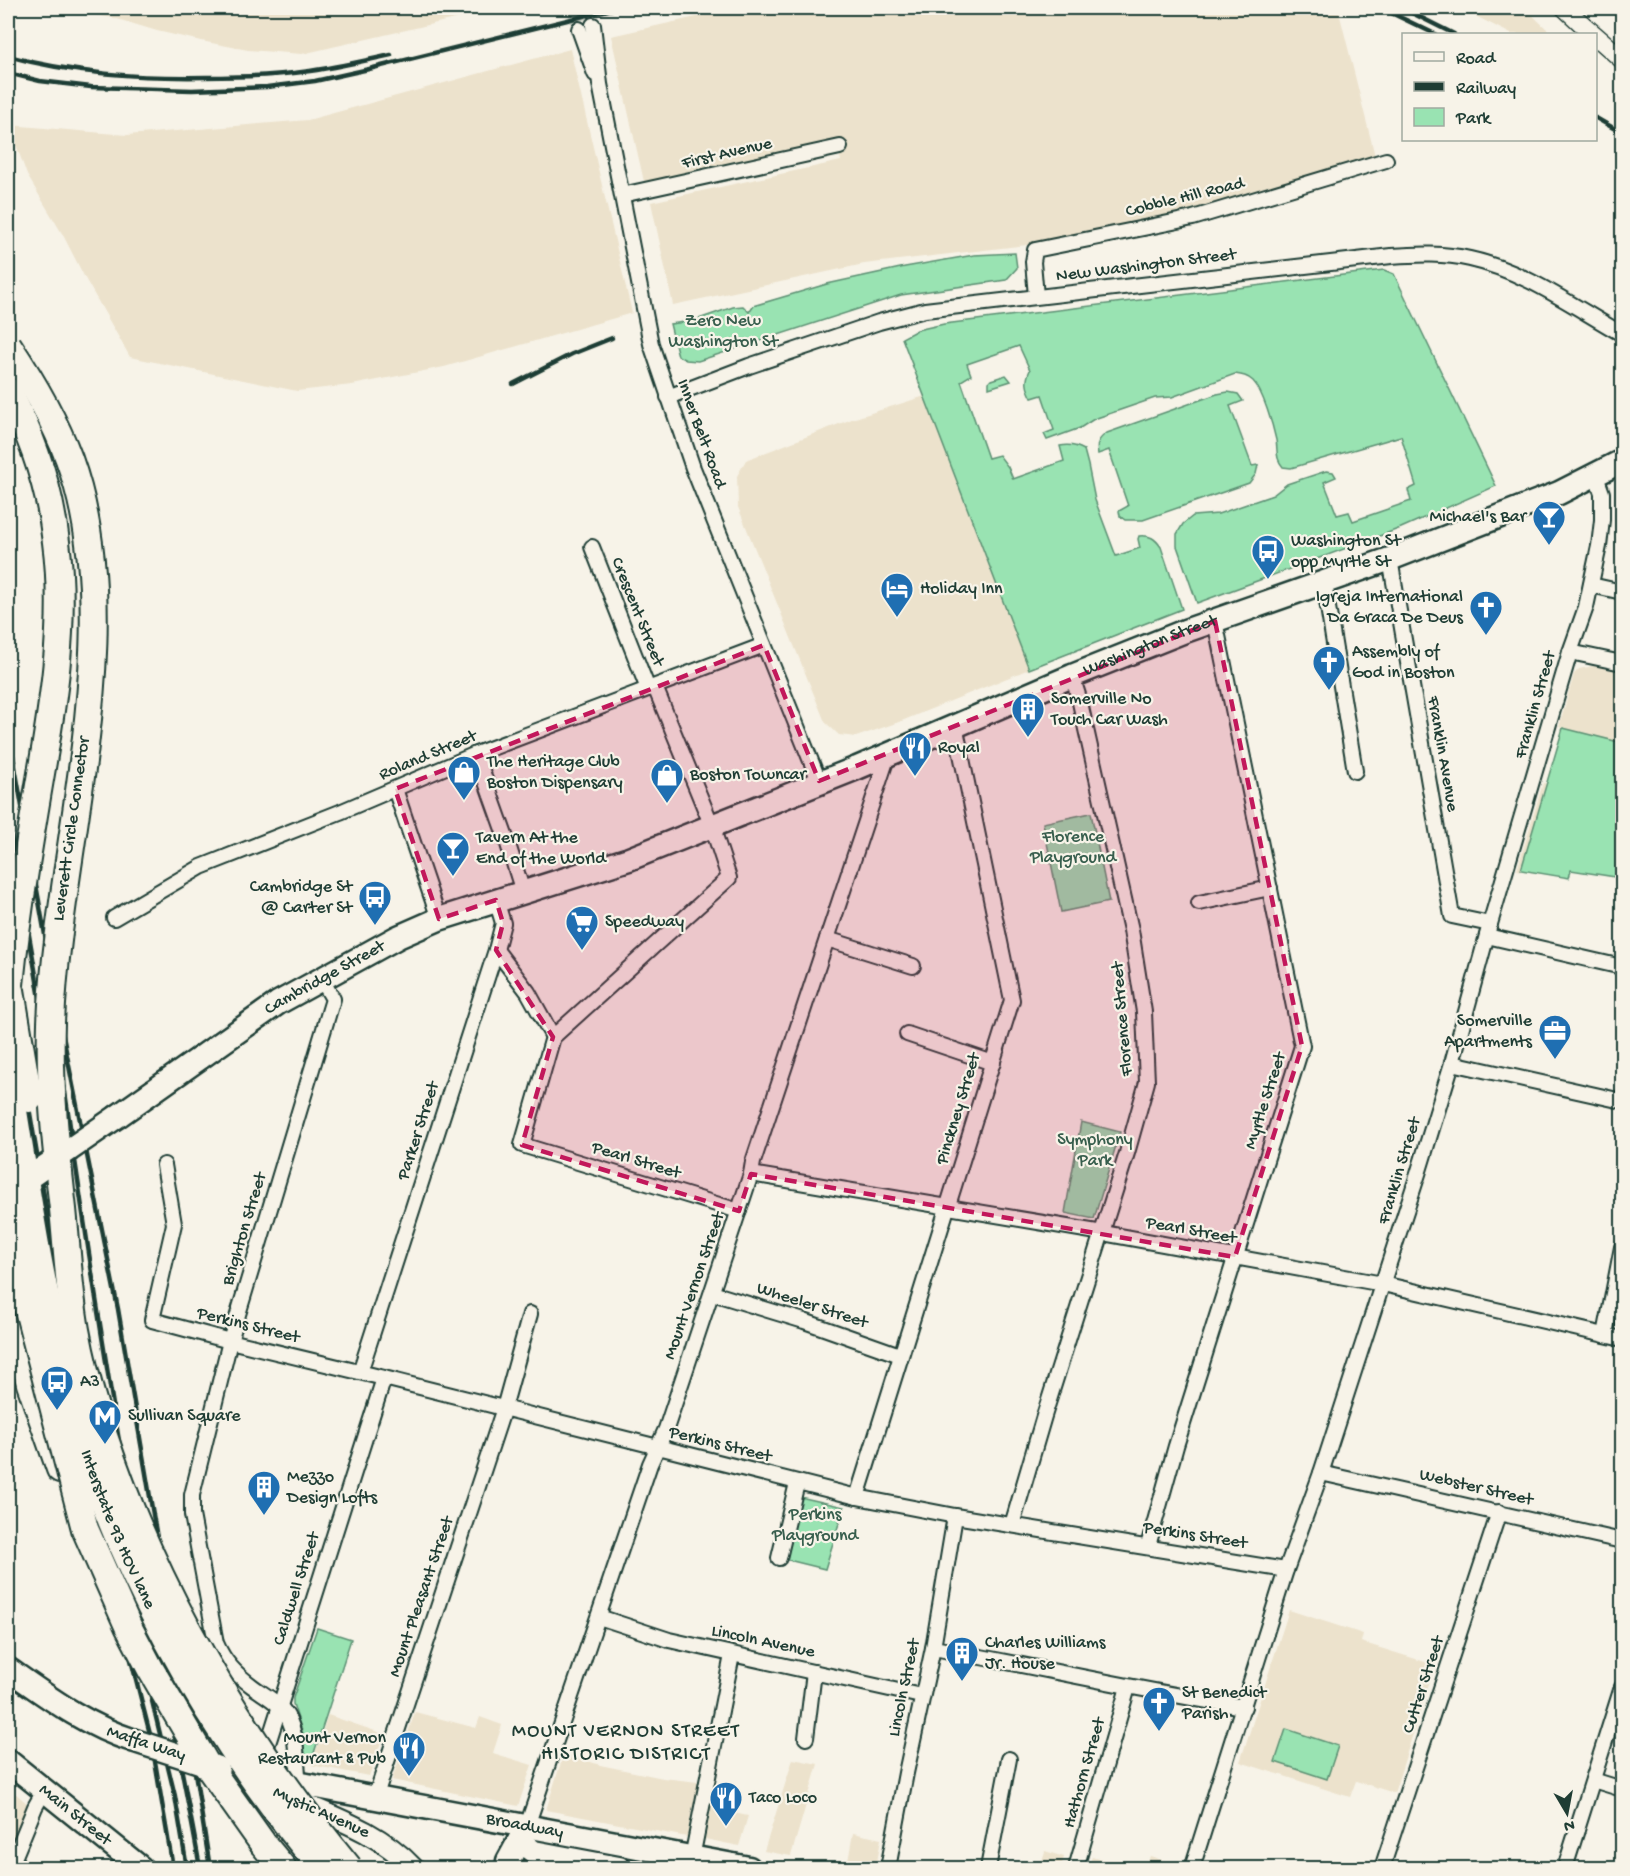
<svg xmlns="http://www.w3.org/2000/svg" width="1630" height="1876" viewBox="0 0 1630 1876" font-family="'Gochi Hand',sans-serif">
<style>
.built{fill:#ece2cc}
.green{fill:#99e3b2;stroke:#5c9073;stroke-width:1.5}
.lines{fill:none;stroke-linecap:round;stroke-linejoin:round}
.minor-tunnel{stroke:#cccfc4;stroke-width:14;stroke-dasharray:14 7;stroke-linecap:butt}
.minor-casing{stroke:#1f3d34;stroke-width:18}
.secondary-casing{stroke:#1f3d34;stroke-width:24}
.primary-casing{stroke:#1f3d34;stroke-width:27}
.motorway-casing{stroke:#1f3d34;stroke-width:30}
.minor{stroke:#f7f3e8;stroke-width:14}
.secondary{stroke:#f7f3e8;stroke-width:20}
.primary{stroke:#f7f3e8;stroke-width:22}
.motorway{stroke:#f7f3e8;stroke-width:26}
.tram{stroke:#1f3d34;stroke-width:1.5}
.rail{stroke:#1f3d34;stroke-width:4.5}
.primary-bridge-casing{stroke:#1f3d34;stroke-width:27;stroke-linecap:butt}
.motorway-bridge-casing{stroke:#1f3d34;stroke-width:30;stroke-linecap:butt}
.primary-bridge{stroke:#f7f3e8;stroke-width:22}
.motorway-bridge{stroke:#f7f3e8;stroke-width:26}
.marked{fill:#c2185b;fill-opacity:0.2;stroke:#c2185b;stroke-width:4.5;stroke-dasharray:12 8;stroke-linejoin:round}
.labels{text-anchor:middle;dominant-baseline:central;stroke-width:4.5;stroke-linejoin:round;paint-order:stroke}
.street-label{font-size:18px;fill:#1f3d34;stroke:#f7f3e8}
.park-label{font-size:18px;fill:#375e4d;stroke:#f7f3e8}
.poi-label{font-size:18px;fill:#1f3d34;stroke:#f7f3e8;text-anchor:start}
.neighbourhood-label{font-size:20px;letter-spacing:1.5px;fill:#1f3d34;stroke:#f7f3e8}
</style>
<rect width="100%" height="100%" fill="#f7f3e8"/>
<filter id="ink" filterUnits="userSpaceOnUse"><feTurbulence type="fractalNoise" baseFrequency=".0167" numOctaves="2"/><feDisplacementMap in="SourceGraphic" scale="12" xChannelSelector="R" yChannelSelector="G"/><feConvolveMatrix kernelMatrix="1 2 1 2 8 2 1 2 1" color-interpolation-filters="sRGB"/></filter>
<g filter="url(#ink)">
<g class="built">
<path d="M53 8H502L302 54 248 50 201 41 157 31 114 18Z"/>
<path d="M737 8H1338L1375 156 1220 206 1027 245 864 264 673 305 651 202 841 161 837 142 645 186 611 36Z"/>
<path d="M1460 8H1525L1552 34H1511Z"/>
<path d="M570 49 632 313 444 367 352 385 297 391 130 357 86 280 63 235 27 175 9 125 127 135 308 120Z"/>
<path d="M925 396 1029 669 899 722 856 737 839 735 825 722 738 507 737 476 746 460 852 419Z"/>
<path d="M1593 666 1622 672V878L1571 870 1569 878 1517 870 1543 783 1604 795 1619 742 1559 727 1574 674 1579 669Z"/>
<path d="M1289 1610 1363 1634 1361 1642 1435 1665 1394 1793 1356 1781 1350 1797 1240 1762Z"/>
<path d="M415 1712 476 1728 480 1717 502 1725 493 1753 532 1765 518 1806 392 1780Z"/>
<path d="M328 1715 384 1734 369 1776 311 1765Z"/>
<path d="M564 1753 600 1765 663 1778 698 1782 687 1837 546 1810Z"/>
<path d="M793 1759 818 1764 791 1856 764 1851Z"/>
<path d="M8 1787 29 1805 8 1858Z"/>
<path d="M712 1804 724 1807V1811L748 1816 739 1846 705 1839Z"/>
<path d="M853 1833 881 1839 876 1868 847 1867Z"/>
<path d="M1045 1851 1064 1857 1061 1868H1040Z"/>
<path d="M1150 1856 1180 1866 1179 1868H1146Z"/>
<path d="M1092 1857 1118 1865 1129 1868H1088Z"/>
</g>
<g class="green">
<path d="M1015 253 1017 268 1006 280 901 295 698 361 686 360 678 356 670 324 693 321 733 307 743 306 749 312 753 306 773 300 827 284 905 267 974 255Z"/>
<path d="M1384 270 1394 274 1496 486 1401 528 1197 603 1177 546V534L1183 524 1193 516 1218 514 1273 495 1287 484 1326 471 1333 472 1336 477 1324 482 1337 515 1349 512 1353 521 1411 501 1408 490 1416 486 1401 436 1291 468 1283 467C1275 458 1278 451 1276 440 1273 426 1263 391 1253 381 1248 376 1242 375 1235 374L1172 397 1155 398 1094 419 1080 428 1047 440 1044 434 1054 430 1042 395 1032 398C1026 387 1025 381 1030 370L1019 346 967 364 971 375 961 381 988 458 999 455 1008 467 1013 479 1064 461 1060 446C1069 444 1076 445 1084 450L1088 465 1095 500 1116 556 1140 548 1138 539 1139 536C1150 535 1155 538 1161 547L1182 609 1029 669 902 338 917 330 944 324Z"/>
<path d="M1006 375 1011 381 989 388V382L991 380Z"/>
<path d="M1228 392 1238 394 1243 401 1230 406 1252 466 1258 465 1256 474 1249 483 1143 520H1125L1120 516 1119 511 1128 506 1109 450 1098 454C1096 444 1098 439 1107 433L1217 394Z"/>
<path d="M1563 728 1619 742 1622 729V878L1571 870 1569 878 1521 870Z"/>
<path d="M1091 813 1109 902 1061 912 1043 823Z"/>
<path d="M1081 1122 1120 1132 1094 1219 1065 1213Z"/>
<path d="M800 1497 844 1507 825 1569 784 1559Z"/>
<path d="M317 1628 351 1639 312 1759 305 1757 303 1734 293 1704V1698Z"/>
<path d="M1286 1729 1338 1746 1327 1779 1275 1762Z"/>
</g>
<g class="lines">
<g class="minor-tunnel">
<path d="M574 8 579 29"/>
<path d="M589 8 593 25"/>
</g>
<defs>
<g id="minor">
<path d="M593 25 600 84 651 344 693 468 819 781"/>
<path d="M579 29 595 74"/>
<path d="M622 195 840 147"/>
<path d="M1036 296 1033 262 1035 250 1193 218 1386 160"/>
<path d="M668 397 749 366 879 322 925 310 1391 256C1418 254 1444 253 1470 259 1525 271 1574 307 1622 334"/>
<path d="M592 547 648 689"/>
<path d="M1390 559 1452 916 1490 924"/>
<path d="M1324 583 1355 771"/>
<path d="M1591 585 1622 592"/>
<path d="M1570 652 1622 663"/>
<path d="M655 687 712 826 729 878 553 1037 522 1145 739 1211"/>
<path d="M476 754 506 838 523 892"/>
<path d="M395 789 439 919"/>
<path d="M1199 903 1270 888"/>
<path d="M114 918 201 867 340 812 476 754 764 645"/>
<path d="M1487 936 1622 967"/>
<path d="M827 939 913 966"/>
<path d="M496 950 528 992 553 1037"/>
<path d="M907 1034 993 1063"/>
<path d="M1452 1063 1622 1101"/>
<path d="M164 1165 174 1224 152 1320 230 1341 384 1378 857 1497 955 1516 1286 1570"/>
<path d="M751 1174 1103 1233 1383 1284 1622 1339"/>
<path d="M712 1293 804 1321 900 1355"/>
<path d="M1605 1335 1622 1247"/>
<path d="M360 1372 496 950 503 923 496 900"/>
<path d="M1321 1473 1622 1541"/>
<path d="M857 1497 1012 1000 955 725"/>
<path d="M1012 1525 1044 1416 1127 1153 1147 1082 1144 1012 1131 930 1079 698 1072 676"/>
<path d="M1148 1546 1176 1446 1302 1046 1215 621"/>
<path d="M779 1558 797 1483"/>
<path d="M599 1617 669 1640 921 1696"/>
<path d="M933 1648C1037 1667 1139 1690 1244 1707"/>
<path d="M806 1738 814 1672"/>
<path d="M264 1756 384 1378"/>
<path d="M1593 1780 1622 1789"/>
<path d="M299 1784C296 1762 298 1735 287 1716 279 1702 264 1695 252 1686 236 1674 224 1662 216 1643L192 1515V1495L230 1341 333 999 321 978"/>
<path d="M375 1798 504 1408 530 1314"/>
<path d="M527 1826 650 1464 666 1429 751 1174 753 1162 888 755"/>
<path d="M10 1868 35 1807 44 1791"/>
<path d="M690 1868 732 1655"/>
<path d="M888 1868 906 1773 933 1648 955 1516"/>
<path d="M988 1868 1009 1759"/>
<path d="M1076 1868 1128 1687"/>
<path d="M1192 1868 1286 1570 1321 1473 1418 1174 1452 1063 1490 924 1570 652 1586 607 1599 546 1602 520V493L1596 476"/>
<path d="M1382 1868 1499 1512"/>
<path d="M1565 1868 1622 1687"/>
</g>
<path id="secondary" d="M297 1801C339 1819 381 1834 413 1868"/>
<g id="primary">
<path id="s1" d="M118 1116 278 1003 398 937 439 919 629 859 857 768 1072 676 1185 631 1390 559 1559 493 1622 461"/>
<path d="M8 1669C48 1697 85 1725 132 1740"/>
<path id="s2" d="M8 1761 141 1868"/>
<path id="s3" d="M222 1769 749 1868"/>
<path d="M519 1841 534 1852 619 1868"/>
<path d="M507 1868 508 1861 526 1828"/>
</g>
<g id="motorway">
<path d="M8 1295 30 1384 60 1469"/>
<path d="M264 1845 283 1868"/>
</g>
</defs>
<use href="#minor" class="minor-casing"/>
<use href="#secondary" class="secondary-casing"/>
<use href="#primary" class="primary-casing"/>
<use href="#motorway" class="motorway-casing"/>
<use href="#minor" class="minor"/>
<use href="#secondary" class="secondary"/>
<use href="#primary" class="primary"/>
<use href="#motorway" class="motorway"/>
<g class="tram">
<path d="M1551 8 1579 34"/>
<path d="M1578 8 1622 46"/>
<path d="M1596 49 1622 72"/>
</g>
<g class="rail">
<path d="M1381 8 1435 34"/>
<path d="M1402 8 1454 34"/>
<path d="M8 56C73 74 138 78 206 77 240 77 276 76 310 71 337 67 364 61 391 55"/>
<path d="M8 73 40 81 91 87 192 90 267 87 315 81 369 69 616 8"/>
<path d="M1596 118 1622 133"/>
<path d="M513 384 572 354 612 338"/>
<path d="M8 728 64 1041 118 1309 171 1620 210 1868"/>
<path d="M8 815 48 1044 59 1121 77 1316 122 1577 175 1796 187 1868"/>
<path d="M8 984 107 1566 151 1738 173 1868"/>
<path d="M62 1071C86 1238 111 1405 142 1571 160 1670 183 1769 200 1868"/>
</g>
<defs>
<g id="primary-bridge">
<path d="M11 1190 118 1116"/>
<path d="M132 1740 218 1768"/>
</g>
<g id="motorway-bridge">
<path d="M8 345C32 381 54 418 69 459 131 629 58 846 51 1023 49 1085 56 1148 63 1209 67 1249 69 1291 76 1330 87 1391 108 1452 131 1509 185 1641 259 1759 349 1868"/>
<path d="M8 391C33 438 50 489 56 542 67 624 52 710 38 791 26 863 14 934 8 1007"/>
<path d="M11 990 29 1099"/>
<path id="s4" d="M8 1074C25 1177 39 1281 65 1382 110 1557 206 1730 322 1868"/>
<path d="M8 1165 18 1260 27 1306 85 1529 128 1626 151 1670 205 1762 264 1845"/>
</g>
</defs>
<use href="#primary-bridge" class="primary-bridge-casing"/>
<use href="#motorway-bridge" class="motorway-bridge-casing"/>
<use href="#primary-bridge" class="primary-bridge"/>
<use href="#motorway-bridge" class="motorway-bridge"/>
</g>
</g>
<path class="marked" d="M1215 621 1302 1046 1235 1257 751 1174 739 1211 522 1145 553 1037 496 950 503 923 496 900 439 919 395 789 764 645 819 781Z"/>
<defs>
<symbol id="bar-pin" viewBox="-11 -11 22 30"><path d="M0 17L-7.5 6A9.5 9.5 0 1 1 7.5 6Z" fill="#1f6fb2" stroke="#f7f3e8"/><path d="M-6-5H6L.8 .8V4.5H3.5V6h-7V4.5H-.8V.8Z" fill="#fff"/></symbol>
<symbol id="bus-pin" viewBox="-11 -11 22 30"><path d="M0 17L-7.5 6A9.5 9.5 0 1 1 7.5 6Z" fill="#1f6fb2" stroke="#f7f3e8"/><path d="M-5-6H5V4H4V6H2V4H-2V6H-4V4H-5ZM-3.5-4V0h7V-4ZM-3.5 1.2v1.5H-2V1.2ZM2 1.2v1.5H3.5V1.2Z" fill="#fff"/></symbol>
<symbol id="hotel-pin" viewBox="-11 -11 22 30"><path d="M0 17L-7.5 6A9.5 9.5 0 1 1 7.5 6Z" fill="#1f6fb2" stroke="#f7f3e8"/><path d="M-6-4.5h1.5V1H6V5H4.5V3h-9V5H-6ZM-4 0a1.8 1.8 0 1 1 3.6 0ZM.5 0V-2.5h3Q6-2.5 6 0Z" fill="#fff"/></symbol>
<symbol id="church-pin" viewBox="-11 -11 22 30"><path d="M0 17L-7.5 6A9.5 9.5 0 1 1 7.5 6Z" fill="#1f6fb2" stroke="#f7f3e8"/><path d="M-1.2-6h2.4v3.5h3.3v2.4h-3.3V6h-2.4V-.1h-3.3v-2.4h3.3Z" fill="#fff"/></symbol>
<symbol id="building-pin" viewBox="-11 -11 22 30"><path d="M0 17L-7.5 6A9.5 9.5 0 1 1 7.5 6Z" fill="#1f6fb2" stroke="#f7f3e8"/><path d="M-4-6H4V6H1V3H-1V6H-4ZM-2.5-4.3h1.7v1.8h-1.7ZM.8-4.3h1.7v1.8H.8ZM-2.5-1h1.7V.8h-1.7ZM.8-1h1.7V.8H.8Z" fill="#fff"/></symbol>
<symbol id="restaurant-pin" viewBox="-11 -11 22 30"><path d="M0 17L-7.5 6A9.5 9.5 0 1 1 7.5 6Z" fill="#1f6fb2" stroke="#f7f3e8"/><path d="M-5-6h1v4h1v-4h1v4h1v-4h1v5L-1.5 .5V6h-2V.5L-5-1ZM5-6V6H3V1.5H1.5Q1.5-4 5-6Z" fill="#fff"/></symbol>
<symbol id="shop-pin" viewBox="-11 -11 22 30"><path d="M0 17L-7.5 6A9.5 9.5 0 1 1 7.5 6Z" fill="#1f6fb2" stroke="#f7f3e8"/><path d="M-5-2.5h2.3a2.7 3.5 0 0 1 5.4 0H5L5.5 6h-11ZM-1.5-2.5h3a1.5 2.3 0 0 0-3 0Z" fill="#fff"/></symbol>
<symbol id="supermarket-pin" viewBox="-11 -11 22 30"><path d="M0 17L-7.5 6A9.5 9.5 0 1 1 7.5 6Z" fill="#1f6fb2" stroke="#f7f3e8"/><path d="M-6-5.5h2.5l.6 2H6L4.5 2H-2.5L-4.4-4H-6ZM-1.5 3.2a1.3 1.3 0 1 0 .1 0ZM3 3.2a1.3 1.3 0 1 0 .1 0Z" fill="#fff"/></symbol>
<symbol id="office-pin" viewBox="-11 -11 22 30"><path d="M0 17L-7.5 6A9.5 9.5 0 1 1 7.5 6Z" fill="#1f6fb2" stroke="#f7f3e8"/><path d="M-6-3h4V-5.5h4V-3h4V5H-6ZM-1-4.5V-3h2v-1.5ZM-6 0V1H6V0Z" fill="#fff"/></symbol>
<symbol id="metro-pin" viewBox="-11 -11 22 30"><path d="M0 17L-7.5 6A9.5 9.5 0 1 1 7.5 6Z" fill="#1f6fb2" stroke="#f7f3e8"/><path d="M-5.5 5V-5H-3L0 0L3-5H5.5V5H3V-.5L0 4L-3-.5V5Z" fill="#fff"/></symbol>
</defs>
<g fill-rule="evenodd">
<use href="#bar-pin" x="1530" y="498" width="38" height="52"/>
<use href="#bus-pin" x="1249" y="532" width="38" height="52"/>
<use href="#hotel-pin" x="878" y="570" width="38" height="52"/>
<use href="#church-pin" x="1467" y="588" width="38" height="52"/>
<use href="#church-pin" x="1310" y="643" width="38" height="52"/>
<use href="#building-pin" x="1009" y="690" width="38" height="52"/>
<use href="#restaurant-pin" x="896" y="729" width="38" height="52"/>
<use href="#shop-pin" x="445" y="753" width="38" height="52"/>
<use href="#shop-pin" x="648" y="756" width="38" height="52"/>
<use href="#bar-pin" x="434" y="829" width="38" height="52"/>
<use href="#bus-pin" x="356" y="878" width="38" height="52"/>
<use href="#supermarket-pin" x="563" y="903" width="38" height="52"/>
<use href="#office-pin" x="1536" y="1012" width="38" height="52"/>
<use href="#bus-pin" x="38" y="1363" width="38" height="52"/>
<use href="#metro-pin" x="86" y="1397" width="38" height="52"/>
<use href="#building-pin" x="245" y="1468" width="38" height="52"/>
<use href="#building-pin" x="943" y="1634" width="38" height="52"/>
<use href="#church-pin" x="1140" y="1684" width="38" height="52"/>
<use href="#restaurant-pin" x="390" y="1729" width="38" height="52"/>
<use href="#restaurant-pin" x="707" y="1779" width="38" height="52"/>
</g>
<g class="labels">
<g class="street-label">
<text transform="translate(727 154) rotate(-13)">First Avenue</text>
<text transform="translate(1185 198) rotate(-14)">Cobble Hill Road</text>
<text transform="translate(1146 266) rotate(-7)">New Washington Street</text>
<text transform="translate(701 434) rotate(70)">Inner Belt Road</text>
<text transform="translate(637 612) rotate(68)">Crescent Street</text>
<text stroke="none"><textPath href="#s1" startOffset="1140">Washington Street</textPath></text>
<text transform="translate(1536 705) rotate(-74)">Franklin Street</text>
<text transform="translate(1442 754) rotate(80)">Franklin Avenue</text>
<text transform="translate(428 756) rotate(-23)">Roland Street</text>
<text transform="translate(72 829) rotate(-82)">Leverett Circle Connector</text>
<text stroke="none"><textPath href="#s1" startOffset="249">Cambridge Street</textPath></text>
<text transform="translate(1123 1019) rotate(-95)">Florence Street</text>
<text transform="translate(1266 1101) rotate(-72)">Myrtle Street</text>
<text transform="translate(959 1109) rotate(-73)">Pinckney Street</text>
<text transform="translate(419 1131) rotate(-72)">Parker Street</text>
<text transform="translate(636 1161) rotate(17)">Pearl Street</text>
<text transform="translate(1400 1171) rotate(-73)">Franklin Street</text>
<text transform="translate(245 1229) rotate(-73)">Brighton Street</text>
<text transform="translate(1191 1231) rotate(10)">Pearl Street</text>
<text transform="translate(695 1286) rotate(-71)">Mount Vernon Street</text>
<text transform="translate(812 1306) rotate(18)">Wheeler Street</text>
<text transform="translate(248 1326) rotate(14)">Perkins Street</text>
<text transform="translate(720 1445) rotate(14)">Perkins Street</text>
<text transform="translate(1476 1488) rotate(13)">Webster Street</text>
<text stroke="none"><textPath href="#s4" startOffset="470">Interstate 93 HOV lane</textPath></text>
<text transform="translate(1195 1536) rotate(9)">Perkins Street</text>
<text transform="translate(297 1589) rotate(-72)">Caldwell Street</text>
<text transform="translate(422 1597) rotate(-71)">Mount Pleasant Street</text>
<text transform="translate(763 1642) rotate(12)">Lincoln Avenue</text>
<text transform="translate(1424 1685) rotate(-72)">Cutter Street</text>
<text transform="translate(905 1688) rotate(-78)">Lincoln Street</text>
<text transform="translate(146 1744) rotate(18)">Maffa Way</text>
<text transform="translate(1085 1773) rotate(-74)">Hathorn Street</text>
<text transform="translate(321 1813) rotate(24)">Mystic Avenue</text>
<text stroke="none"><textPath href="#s2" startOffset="86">Main Street</textPath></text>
<text stroke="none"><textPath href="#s3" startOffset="308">Broadway</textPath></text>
</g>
<g class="park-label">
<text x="723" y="321">Zero New<tspan x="723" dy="21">Washington St</tspan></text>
<text x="1073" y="837">Florence<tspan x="1073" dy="21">Playground</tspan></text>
<text x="1095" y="1140">Symphony<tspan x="1095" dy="21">Park</tspan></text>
<text x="815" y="1515">Perkins<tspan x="815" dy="21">Playground</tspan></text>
</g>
<g class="poi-label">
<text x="1526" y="517" text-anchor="end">Michael's Bar</text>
<text x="1291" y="541">Washington St<tspan x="1291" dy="21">opp Myrtle St</tspan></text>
<text x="920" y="589">Holiday Inn</text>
<text x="1463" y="597" text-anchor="end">Igreja International<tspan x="1463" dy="21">Da Graca De Deus</tspan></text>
<text x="1352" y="652">Assembly of<tspan x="1352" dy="21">God in Boston</tspan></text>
<text x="1051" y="699">Somerville No<tspan x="1051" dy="21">Touch Car Wash</tspan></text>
<text x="938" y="748">Royal</text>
<text x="487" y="762">The Heritage Club<tspan x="487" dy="21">Boston Dispensary</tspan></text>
<text x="690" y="775">Boston Towncar</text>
<text x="476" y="838">Tavern At the<tspan x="476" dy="21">End of the World</tspan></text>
<text x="352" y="887" text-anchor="end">Cambridge St<tspan x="352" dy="21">@ Carter St</tspan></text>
<text x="605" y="922">Speedway</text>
<text x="1532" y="1021" text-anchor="end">Somerville<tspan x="1532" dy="21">Apartments</tspan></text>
<text x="80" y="1382">A3</text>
<text x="128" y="1416">Sullivan Square</text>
<text x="287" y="1477">Mezzo<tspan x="287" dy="21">Design Lofts</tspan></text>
<text x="985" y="1643">Charles Williams<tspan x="985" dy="21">Jr. House</tspan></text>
<text x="1182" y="1693">St Benedict<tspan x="1182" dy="21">Parish</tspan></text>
<text x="386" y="1738" text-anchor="end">Mount Vernon<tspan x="386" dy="21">Restaurant &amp; Pub</tspan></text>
<text x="749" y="1798">Taco Loco</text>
</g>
<g class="neighbourhood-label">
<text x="626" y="1732">MOUNT VERNON STREET<tspan x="626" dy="23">HISTORIC DISTRICT</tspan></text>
</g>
</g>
<rect width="1630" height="1876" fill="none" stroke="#f7f3e8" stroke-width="30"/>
<rect x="15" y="15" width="1600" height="1846" fill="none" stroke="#1f3d34" stroke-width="2" filter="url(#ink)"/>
<rect x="1402" y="33" width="195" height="108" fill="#f7f3e8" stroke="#a1aaa0" stroke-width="1.5"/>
<rect x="1414" y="52" width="30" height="9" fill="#f7f3e8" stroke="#a1aaa0" stroke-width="1.5"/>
<text x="1456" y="63" font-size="18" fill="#1f3d34">Road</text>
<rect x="1414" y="82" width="30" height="9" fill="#1f3d34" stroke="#a1aaa0" stroke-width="1.5"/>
<text x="1456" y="93" font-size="18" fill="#1f3d34">Railway</text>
<rect x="1414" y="108" width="30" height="18" fill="#99e3b2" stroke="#a1aaa0" stroke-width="1.5"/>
<text x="1456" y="123" font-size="18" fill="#1f3d34">Park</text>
<g transform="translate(1567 1813) rotate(170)" stroke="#f7f3e8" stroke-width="4.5" paint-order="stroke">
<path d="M0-4.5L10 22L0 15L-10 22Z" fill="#1f3d34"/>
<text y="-9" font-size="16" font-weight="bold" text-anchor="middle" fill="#1f3d34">N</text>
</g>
</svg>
